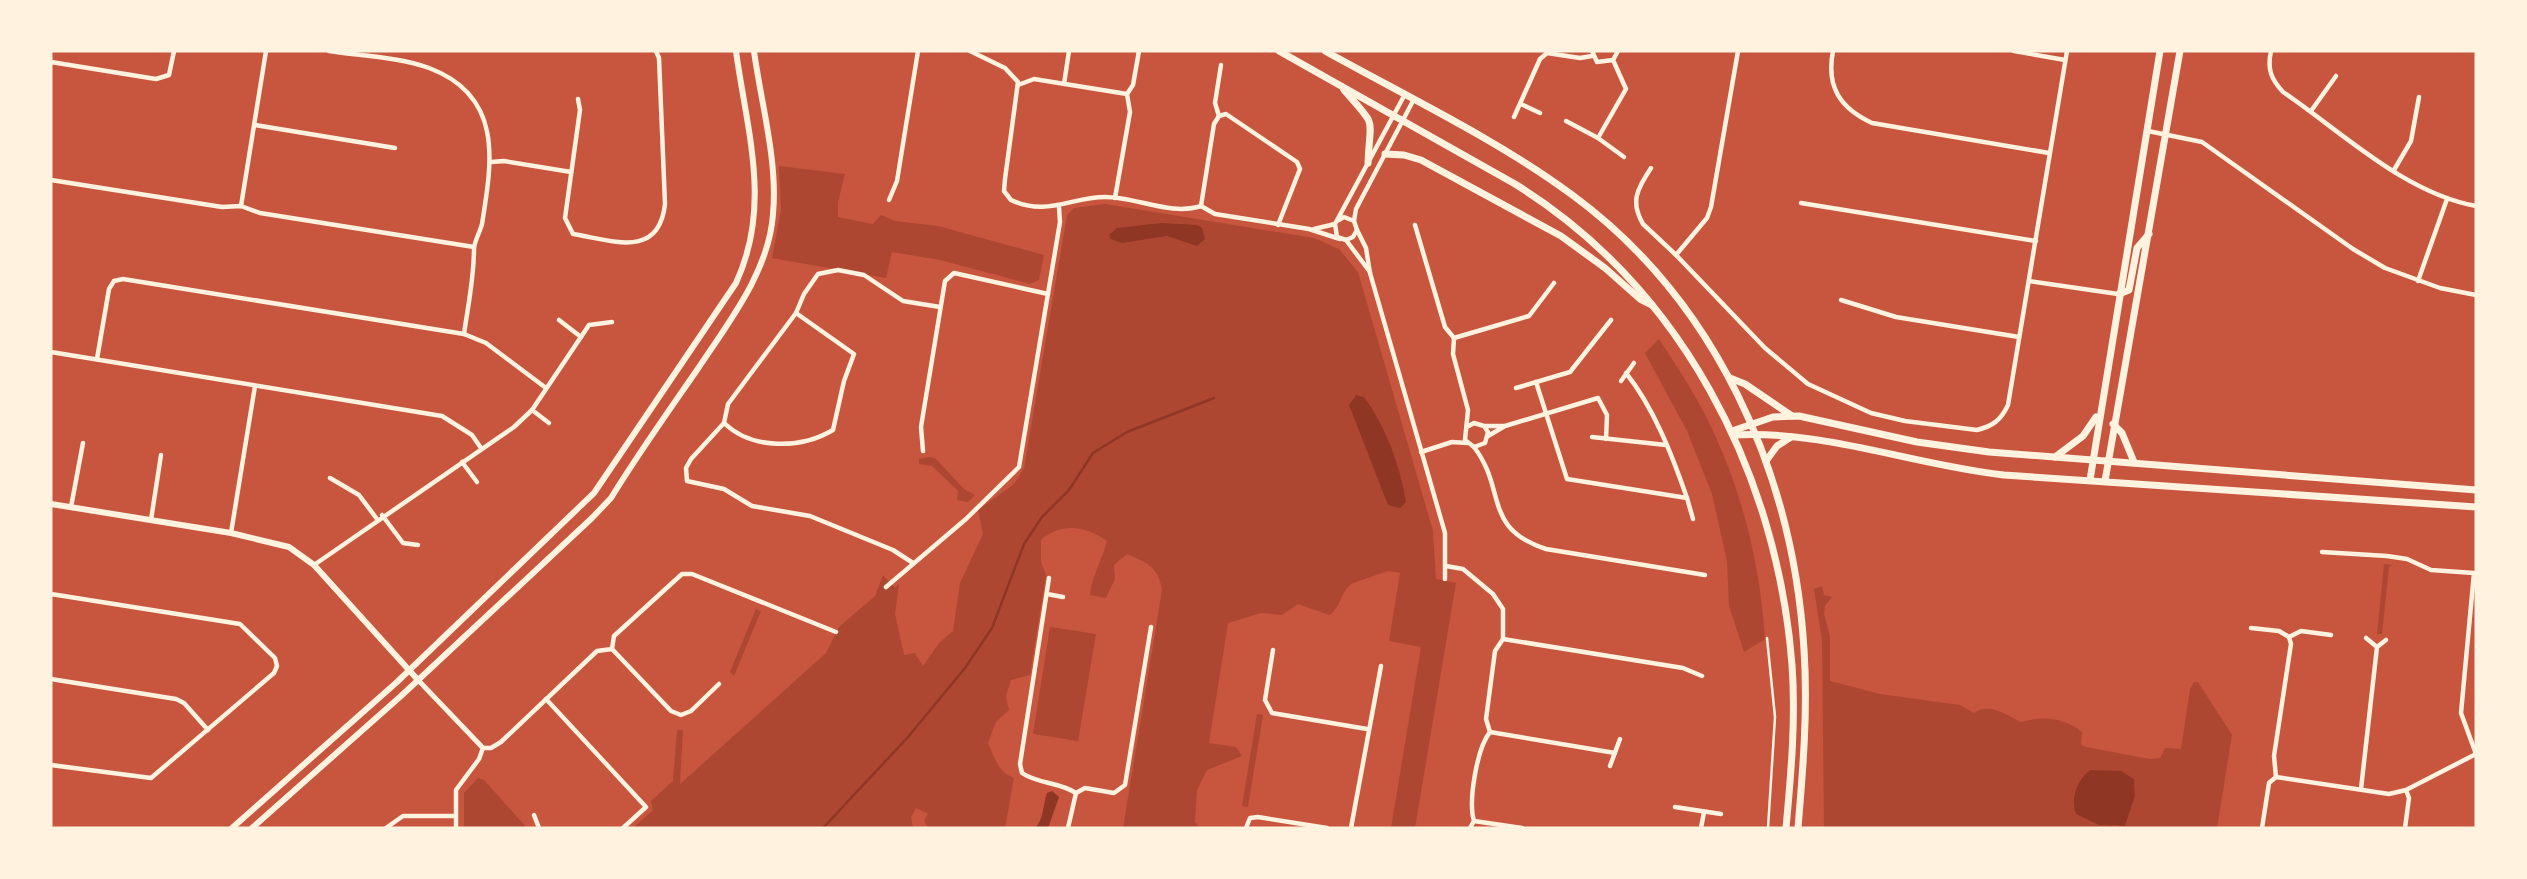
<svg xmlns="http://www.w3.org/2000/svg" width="2527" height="879" viewBox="0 0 2527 879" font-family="'Sofia Sans Condensed',sans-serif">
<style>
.green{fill:#ae4732;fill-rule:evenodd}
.water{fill:#8f3625}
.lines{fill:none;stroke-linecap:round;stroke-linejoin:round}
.stream{stroke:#8f3625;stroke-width:2.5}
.service{stroke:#fff3e0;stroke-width:2.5}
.minor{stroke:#fff3e0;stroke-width:4.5}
.tertiary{stroke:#fff3e0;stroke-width:5}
.secondary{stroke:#fff3e0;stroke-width:6}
.primary{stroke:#fff3e0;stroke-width:7}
.trunk{stroke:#fff3e0;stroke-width:7}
</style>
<rect width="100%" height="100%" fill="#c8553d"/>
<g class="green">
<path d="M779 166 845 174 838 202V217L873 224 881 215 895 221 938 226 1044 255 1039 280 1030 284 940 260 892 252 886 278 772 258 781 210Z"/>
<path d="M1105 204 1314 238 1339 249 1358 272 1433 531 1436 579 1456 583 1415 828H1391L1421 647 1389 641 1400 573 1388 571 1353 583C1340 591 1342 607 1329 615L1298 604 1282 615 1261 613 1228 623 1209 743 1236 747 1242 756 1207 770 1197 790 1195 822 1200 828H1123L1162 590C1159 568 1147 562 1127 554L1114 565 1115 579 1106 598 1090 595C1092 575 1102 560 1107 541 1085 526 1062 522 1041 540V562L1046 575 1030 675 1011 680 1006 696 1009 710 996 722 988 743C994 757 999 773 1014 778L1005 828H928L924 820 928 814 916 808 911 817 913 828H633L653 810 651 801 673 781 677 730H683L680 784 826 653 839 627 875 596 883 575 895 588 899 584 895 614 904 655 915 653 923 666 939 643 953 631 960 583 983 534 978 510 1014 484 1024 468 1067 215 1074 208Z"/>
<path d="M1659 339C1673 361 1689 384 1701 407 1739 478 1760 559 1765 639L1744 652 1729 606 1727 561 1712 494 1687 431 1645 353Z"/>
<path d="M929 457 935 458 964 489 975 495 968 502 957 500 958 491 932 466 919 464V459Z"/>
<path d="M2384 564 2392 565 2389 567 2382 634H2377Z"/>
<path d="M1822 586 1824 595 1832 597 1825 606 1824 614 1830 636V681L1880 694 1960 705 1974 713C1989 702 2006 715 2021 722 2041 716 2064 717 2082 732L2081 745 2086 747 2150 759 2160 758 2165 748 2181 749 2190 689 2194 682H2198L2232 735 2217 828H1824L1822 641 1814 589ZM2090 770 2109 772 2134 779 2135 796 2125 826 2114 827 2074 794Z"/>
<path d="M756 609 761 611 734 676 730 672Z"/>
<path d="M1050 627 1096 634 1078 741 1033 734Z"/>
<path d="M1257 714 1263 715 1248 807 1242 806Z"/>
<path d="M478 778 484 780 527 828H464V793Z"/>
</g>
<g class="water">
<path d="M1161 223 1197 225 1202 228 1205 239 1197 246 1167 236 1122 243 1111 239 1109 235 1117 228Z"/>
<path d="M1356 395 1364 397C1386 427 1400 465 1406 502L1400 508 1388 505 1349 405Z"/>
<path d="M2090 770 2121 771 2134 779 2135 796 2125 826 2099 825 2076 814C2070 799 2077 780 2090 770Z"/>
<path d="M1052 791 1059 797 1048 828H1025L1036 827C1044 818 1043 804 1047 793Z"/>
</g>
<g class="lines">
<path class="stream" d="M823 828 908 737 965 668 992 628 1024 544 1042 517 1069 490 1093 453 1127 432 1214 398"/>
<path class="service" d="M1767 638 1775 717 1768 828"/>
<g class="minor">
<path d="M329 51C361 56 399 57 429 68 504 96 492 162 482 224 480 232 474 242 474 249 474 278 468 306 464 334"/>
<path d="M970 51 1005 68 1018 82 1005 179 1004 191 1011 200C1046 217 1071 197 1105 197 1137 197 1171 216 1201 206L1215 214 1309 229 1340 239"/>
<path d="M1592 51 1597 62 1613 60 1618 51"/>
<path d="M1833 51C1826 87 1840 108 1872 123L2049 153"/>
<path d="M2014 51 2065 60"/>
<path d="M2271 51C2267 69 2271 79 2283 92 2342 132 2404 193 2476 206"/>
<path d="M51 62 156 79 169 75 174 51"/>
<path d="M1064 84 1069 51"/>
<path d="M1018 85 1034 79 1127 94"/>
<path d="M578 99 580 110 565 218 573 234C611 240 659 260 665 204L659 58 656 51"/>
<path d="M1521 104 1540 113"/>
<path d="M2311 111 2336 76"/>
<path d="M1219 116 1215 103 1221 65"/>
<path d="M1514 117 1540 59 1547 53 1580 58 1592 56"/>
<path d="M1566 121 1598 138 1624 157"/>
<path d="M255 125 395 148"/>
<path d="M2148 131 2202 142 2353 249 2385 268 2440 288 2476 295"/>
<path d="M1598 138 1626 89 1613 60"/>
<path d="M491 162 504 161 571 172"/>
<path d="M1651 168C1637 189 1630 202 1643 224L1676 255 1765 348 1808 384 1871 413 1905 421 1977 430C1993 426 2001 420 2008 405L2067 51"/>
<path d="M2394 170 2411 141 2419 97"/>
<path d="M51 180 222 207 241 206 260 213 474 247"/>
<path d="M1115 198 1130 112 1127 94 1133 85 1139 51"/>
<path d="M889 200 897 181 918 51"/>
<path d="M1801 203 2036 241"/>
<path d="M241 206 266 51"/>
<path d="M1201 206 1214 124 1219 116 1226 114 1297 162 1300 169 1278 225"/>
<path d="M1337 221 1344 217 1354 221 1357 230 1353 237 1346 240 1337 237 1335 224 1404 96"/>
<path d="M1354 221 1356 209 1413 101"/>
<path d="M1415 225 1445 327 1454 338 1453 354 1468 410 1465 440 1474 447 1485 443 1488 432 1484 426 1474 423 1467 427"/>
<path d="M1314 229 1335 224"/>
<path d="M1357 230 1366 248 1370 273 1445 533V579"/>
<path d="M1346 240 1370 272"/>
<path d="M1676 255 1707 218 1711 207 1738 51"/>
<path d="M2029 281 2118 294"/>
<path d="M2418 281 2447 199"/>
<path d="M1841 300 1896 317 2019 337"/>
<path d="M559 320 581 337"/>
<path d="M1454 338 1529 316 1554 283"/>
<path d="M51 352 442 416 472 435 481 448"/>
<path d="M97 359 109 289 114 281 123 279 464 334 486 343 546 388"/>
<path d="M1621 381 1634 363"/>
<path d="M1536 382 1567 479 1687 498C1672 455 1654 408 1626 373"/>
<path d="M1516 388 1570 372 1611 320"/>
<path d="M532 410 549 423"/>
<path d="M724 423C752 450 801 449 833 430L844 381 854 354 796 313"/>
<path d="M1485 426H1504"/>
<path d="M1488 436 1505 426 1598 398 1607 415 1606 439"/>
<path d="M1592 437 1666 445"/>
<path d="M1474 447C1507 490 1482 528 1546 549L1705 575"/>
<path d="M923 451 921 427 945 281 954 273 1048 294"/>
<path d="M1421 452 1452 442 1467 443"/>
<path d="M462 462 477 482"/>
<path d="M330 478 359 495 377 519"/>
<path d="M1687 498 1693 519"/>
<path d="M71 507 83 443"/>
<path d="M382 515 403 543 418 545"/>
<path d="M151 520 161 455"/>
<path d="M231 533 255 386"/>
<path d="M2322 552 2387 556 2407 559 2431 570 2474 573 2461 713 2476 754"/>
<path d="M913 563 893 550 810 516 752 506 724 489 687 481 686 468 691 459 724 423 728 404 796 313 804 294 818 274 838 270 864 275 903 301 940 307"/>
<path d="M314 565 514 427 532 410 589 325 612 322"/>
<path d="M1446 566 1463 569 1493 594 1503 609V639L1495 651 1486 719 1490 732C1477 748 1468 801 1474 821L1470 828"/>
<path d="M1049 578 1020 764 1022 773C1038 784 1059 782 1076 793"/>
<path d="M886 587 966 519 1019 467 1060 222 1059 207"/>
<path d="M51 594 240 624 275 658 277 666 274 673 151 778 51 765"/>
<path d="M1047 594 1063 597"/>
<path d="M2251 628 2279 631 2289 637 2291 644 2274 756 2276 777"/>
<path d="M2289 637 2301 631 2331 635"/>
<path d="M2366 638 2377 647"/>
<path d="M1503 639 1683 668 1702 676"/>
<path d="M612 649 671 711 681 715 691 711 719 684"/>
<path d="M1273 650 1265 700 1272 713 1367 729"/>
<path d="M51 679 176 699 184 703 208 730"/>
<path d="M546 699 646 807 623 828"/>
<path d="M1490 732 1615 753"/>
<path d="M1610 766 1620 739"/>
<path d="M2361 789 2377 647 2386 640"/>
<path d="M1675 807 1721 814"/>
<path d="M534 815 539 828"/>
<path d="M1474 821 1522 828"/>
<path d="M386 828 403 816H455"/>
<path d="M456 828V790L479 759 483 748H491L501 742 597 651 612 649 614 636 682 574H692L836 632"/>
<path d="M1068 828 1076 793 1085 788 1114 793 1125 785 1151 627"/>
<path d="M1246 828 1250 818 1258 817 1327 828"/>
<path d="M1351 828 1381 666"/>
<path d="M1701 828 1704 812"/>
<path d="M2262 828 2269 783 2276 777 2389 794 2406 790 2476 754"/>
<path d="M2405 828 2409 798 2406 790"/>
</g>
<path class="tertiary" d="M418 680 483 748"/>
<g class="secondary">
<path d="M51 504 231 533 289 547 314 565 418 680"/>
<path d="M232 828 397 682 594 493 736 283C772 205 747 132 736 51"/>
<path d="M252 828 401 696 592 518 611 498C638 454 668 412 697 370 728 323 769 272 773 214 778 161 761 103 754 51"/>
</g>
<g class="primary">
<path d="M2119 294 2129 290 2137 248 2149 234"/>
<path d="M2113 424 2122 433 2134 462"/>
<path d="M1732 431 1773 417 1799 416 1917 442 1989 452 2476 490"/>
<path d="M1734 435C1825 430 1914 465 2004 475L2476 507"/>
<path d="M2055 457 2083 436 2096 417"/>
<path d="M2090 480 2160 51"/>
<path d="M2105 481 2180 51"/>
</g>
<g class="trunk">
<path d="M1279 51 1515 184C1681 287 1777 472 1792 665 1796 719 1791 774 1786 828"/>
<path d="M1325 51C1404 95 1498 140 1571 194 1716 300 1793 473 1804 649 1808 709 1803 769 1798 828"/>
<path d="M1344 90C1378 129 1370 114 1368 163"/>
<path d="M1385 154 1404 155 1421 160 1561 236 1605 268 1640 299 1652 305"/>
<path d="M1730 378 1745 384 1792 416"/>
<path d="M1766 461 1777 446 1791 437"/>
</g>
</g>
<rect width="2527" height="879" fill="none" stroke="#fff3e0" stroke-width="105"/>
</svg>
